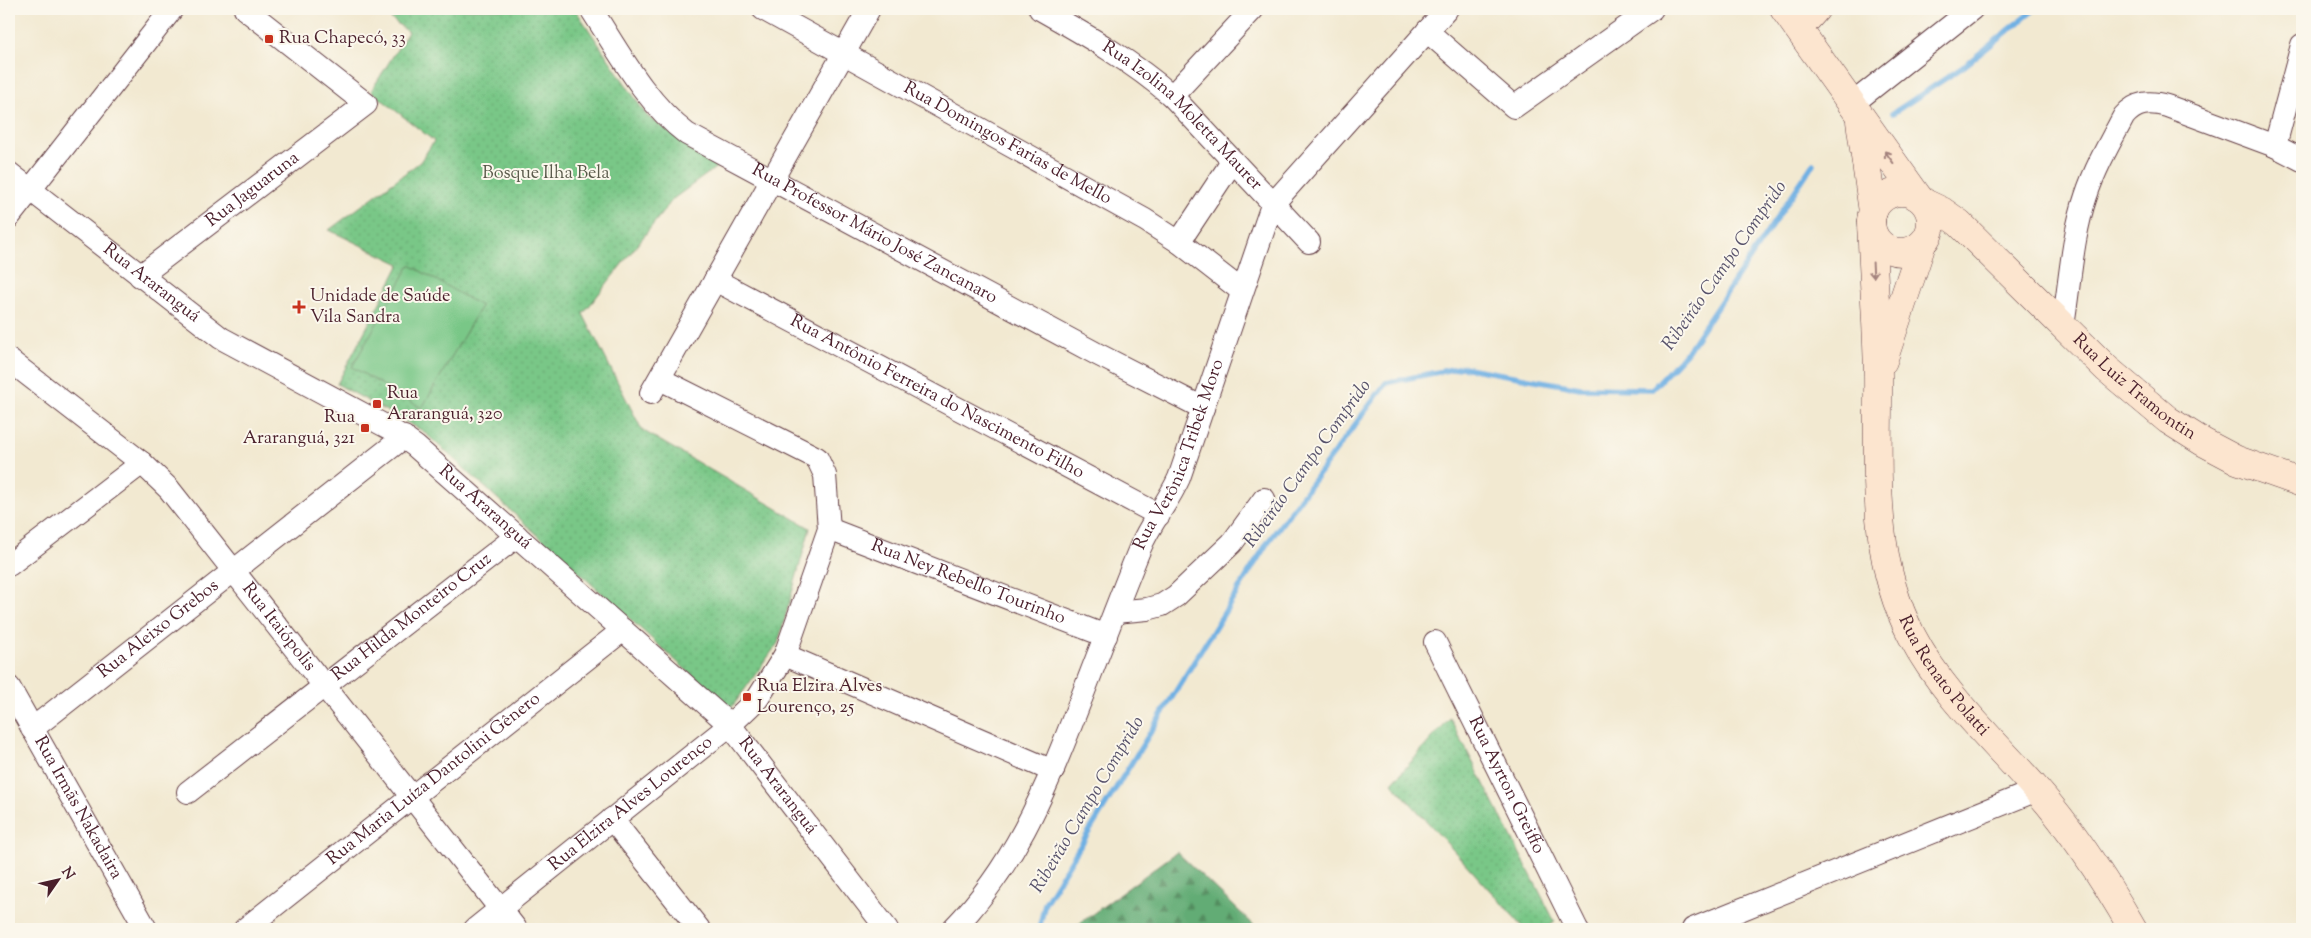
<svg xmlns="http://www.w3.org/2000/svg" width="2311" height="938" viewBox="0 0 2311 938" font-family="'Sorts Mill Goudy',serif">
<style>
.forest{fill:url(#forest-firs);stroke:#566650}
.park{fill:url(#park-dots);stroke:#627359}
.garden{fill:#79c787;stroke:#627359}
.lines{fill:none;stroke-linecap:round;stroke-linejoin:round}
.stream{stroke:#70b0e3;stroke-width:5.5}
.street-casing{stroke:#633d44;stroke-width:24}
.secondary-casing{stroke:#633d44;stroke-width:29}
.street{stroke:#fff;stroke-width:22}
.secondary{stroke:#fce5cf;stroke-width:28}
.oneway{stroke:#a3827d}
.poi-dot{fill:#c8321e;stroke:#fbf7ec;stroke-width:2}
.labels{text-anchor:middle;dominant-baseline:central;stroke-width:4;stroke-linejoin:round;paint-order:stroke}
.poi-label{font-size:18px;fill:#4a1f2b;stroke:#fbf7ec;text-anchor:start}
.street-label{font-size:18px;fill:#4a1f2b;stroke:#fbf7ec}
.park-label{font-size:18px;fill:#5a5a4b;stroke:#fbf7ec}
.water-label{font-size:19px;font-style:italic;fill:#57526b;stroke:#fbf7ec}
</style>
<defs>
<pattern id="forest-firs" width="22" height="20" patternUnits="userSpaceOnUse" patternTransform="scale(1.25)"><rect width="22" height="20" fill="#62ac74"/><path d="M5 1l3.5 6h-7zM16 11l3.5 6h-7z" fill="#538b5f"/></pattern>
<pattern id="park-dots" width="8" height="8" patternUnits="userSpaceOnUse" patternTransform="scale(1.25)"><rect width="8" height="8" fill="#79c787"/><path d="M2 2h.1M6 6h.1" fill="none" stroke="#6aaa75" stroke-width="1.8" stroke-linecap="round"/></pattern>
</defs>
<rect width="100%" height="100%" fill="#fbf7ec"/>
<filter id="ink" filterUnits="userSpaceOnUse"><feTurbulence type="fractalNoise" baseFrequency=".02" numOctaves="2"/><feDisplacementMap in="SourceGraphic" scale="10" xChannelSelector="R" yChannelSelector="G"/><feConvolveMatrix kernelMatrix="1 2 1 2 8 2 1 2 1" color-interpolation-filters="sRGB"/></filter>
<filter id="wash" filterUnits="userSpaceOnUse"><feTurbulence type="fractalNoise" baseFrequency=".0096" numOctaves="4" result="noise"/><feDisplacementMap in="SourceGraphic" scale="20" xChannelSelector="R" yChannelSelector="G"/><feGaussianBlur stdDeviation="1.12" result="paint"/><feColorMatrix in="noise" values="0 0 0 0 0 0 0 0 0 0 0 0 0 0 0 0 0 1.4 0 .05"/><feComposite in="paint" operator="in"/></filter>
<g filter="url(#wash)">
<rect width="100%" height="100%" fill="#f2e9d1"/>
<path class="forest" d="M1177 852 1258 929H1072Z"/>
<g class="park">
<path d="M379 9H575L647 116 718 166 673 199 583 314 642 430 810 528 778 643 730 710 423 431 337 384 400 264 329 230 420 162 434 141 371 91 408 32Z"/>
<path d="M1450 718 1555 922 1544 929H1525L1392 783Z"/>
</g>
<path class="garden" d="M410 265 481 306 422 408 352 367Z"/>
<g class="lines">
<g class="stream">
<path d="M1893 113 1963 67 2035 9"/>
<path d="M1039 929 1045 903 1268 542 1386 383 1462 367 1580 388 1652 389 1687 352 1813 164"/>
</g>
</g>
</g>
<g filter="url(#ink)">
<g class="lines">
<defs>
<g id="street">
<path id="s1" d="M591 9C619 52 645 102 687 134L1097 354 1203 408"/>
<path id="s2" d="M763 9 1145 220 1179 242 1242 291"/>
<path id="s3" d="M1040 9C1086 35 1132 61 1172 96L1309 242"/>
<path d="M1427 31 1514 107 1652 9"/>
<path d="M1172 96 1253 9"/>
<path d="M1852 104 1972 9"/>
<path d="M2275 146 2302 45"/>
<path id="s4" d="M9 173 221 338 389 428 415 446 730 725 887 929"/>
<path d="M9 217 172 9"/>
<path d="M1179 242 1232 162"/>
<path id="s5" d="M140 276 366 104 245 9"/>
<path id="s6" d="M715 280 1159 515"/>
<path d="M2063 325C2070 283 2072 237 2086 196 2095 168 2110 142 2124 116 2136 102 2149 101 2167 106L2275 146 2302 160"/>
<path id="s7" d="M9 360 142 463 169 489 516 929"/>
<path d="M651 393 869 9"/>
<path id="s8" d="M829 529 1106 636"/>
<path d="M9 565 142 463"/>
<path d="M1115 612 1147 609 1162 605 1176 596 1232 543 1264 499"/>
<path id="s9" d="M1435 642 1577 929"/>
<path d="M785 655 1053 771"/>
<path id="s10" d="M9 687 146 929"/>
<path id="s11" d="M32 729 404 437"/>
<path id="s12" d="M188 792 517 536"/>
<path d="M612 819 699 929"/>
<path id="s13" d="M245 929 623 630"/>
<path id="s14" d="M475 929 730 725 758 698 785 655 829 529 825 475 817 458 660 379"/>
<path id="s15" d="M953 929C1012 869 1044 795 1074 717 1096 661 1117 604 1140 548 1150 523 1168 503 1179 478L1272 205 1447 9"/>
<path d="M1693 929 2037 790"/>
</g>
<g id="secondary">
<path d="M1784 9 1918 197"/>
<path d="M1799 28 1816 9"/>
<path d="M1860 121 1873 212"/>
<circle cx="1901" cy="222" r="30"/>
<path id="s16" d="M1925 203 1942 211 1959 223 2107 369 2168 420 2203 442 2237 460 2302 483"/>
<path id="s17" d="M1871 221C1873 272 1877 324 1878 375 1879 463 1869 555 1912 636 1942 694 1993 740 2036 789 2074 832 2105 880 2133 929"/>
<path d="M1883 361 1922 244"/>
</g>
</defs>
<use href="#street" class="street-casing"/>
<use href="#secondary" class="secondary-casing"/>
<use href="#street" class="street"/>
<use href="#secondary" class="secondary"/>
</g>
<defs><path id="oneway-shaft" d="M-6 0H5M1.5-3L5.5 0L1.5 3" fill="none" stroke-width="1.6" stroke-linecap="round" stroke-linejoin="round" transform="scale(1.25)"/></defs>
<g class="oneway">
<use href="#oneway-shaft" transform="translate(1889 157) rotate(-126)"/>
<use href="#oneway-shaft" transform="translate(1873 270) rotate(87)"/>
</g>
</g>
<g class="poi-dot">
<rect x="264" y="34" width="10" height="10" rx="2.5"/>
<path d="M296.5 299.5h5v5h5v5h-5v5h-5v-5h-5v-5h5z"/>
<rect x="372" y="399" width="10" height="10" rx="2.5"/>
<rect x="360" y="423" width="10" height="10" rx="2.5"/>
<rect x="742" y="692" width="10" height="10" rx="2.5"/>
</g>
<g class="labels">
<g class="poi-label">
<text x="279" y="39">Rua Chapecó, 33</text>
<text x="310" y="297">Unidade de Saúde<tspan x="310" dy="21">Vila Sandra</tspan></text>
<text x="387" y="394">Rua<tspan x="387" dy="21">Araranguá, 320</tspan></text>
<text x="355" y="418" text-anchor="end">Rua<tspan x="355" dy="21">Araranguá, 321</tspan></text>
<text x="757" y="687">Rua Elzira Alves<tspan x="757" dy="21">Lourenço, 25</tspan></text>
</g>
<g class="street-label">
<text stroke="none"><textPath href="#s3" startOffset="179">Rua Izolina Moletta Maurer</textPath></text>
<text stroke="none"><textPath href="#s2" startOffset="279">Rua Domingos Farias de Mello</textPath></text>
<text stroke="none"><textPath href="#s5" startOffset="142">Rua Jaguaruna</textPath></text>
<text stroke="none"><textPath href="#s1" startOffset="371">Rua Professor Mário José Zancanaro</textPath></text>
<text stroke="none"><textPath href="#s4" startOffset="180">Rua Araranguá</textPath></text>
<text stroke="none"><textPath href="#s16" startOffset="280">Rua Luiz Tramontin</textPath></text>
<text stroke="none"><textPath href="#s6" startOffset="251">Rua Antônio Ferreira do Nascimento Filho</textPath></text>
<text stroke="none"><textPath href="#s15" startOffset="529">Rua Verônica Tribek Moro</textPath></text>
<text stroke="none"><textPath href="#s4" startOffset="584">Rua Araranguá</textPath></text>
<text stroke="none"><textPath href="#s8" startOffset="149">Rua Ney Rebello Tourinho</textPath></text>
<text stroke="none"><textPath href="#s12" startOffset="284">Rua Hilda Monteiro Cruz</textPath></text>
<text stroke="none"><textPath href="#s7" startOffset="382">Rua Itaiópolis</textPath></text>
<text stroke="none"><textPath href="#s11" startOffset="161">Rua Aleixo Grebos</textPath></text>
<text stroke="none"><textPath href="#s17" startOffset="471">Rua Renato Polatti</textPath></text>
<text stroke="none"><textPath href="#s13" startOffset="241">Rua Maria Luíza Dantolini Gênero</textPath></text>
<text stroke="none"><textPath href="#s9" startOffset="160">Rua Ayrton Greiffo</textPath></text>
<text stroke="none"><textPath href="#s4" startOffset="989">Rua Araranguá</textPath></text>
<text stroke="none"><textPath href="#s14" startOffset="200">Rua Elzira Alves Lourenço</textPath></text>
<text stroke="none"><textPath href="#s10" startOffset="139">Rua Irmãs Nakadaira</textPath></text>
</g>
<g class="park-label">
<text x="546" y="174">Bosque Ilha Bela</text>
</g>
<g class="water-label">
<text transform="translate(1725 266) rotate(-55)">Ribeirão Campo Comprido</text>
<text transform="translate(1308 464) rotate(-54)">Ribeirão Campo Comprido</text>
<text transform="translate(1088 805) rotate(-59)">Ribeirão Campo Comprido</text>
</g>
</g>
<rect width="2311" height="938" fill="none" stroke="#fbf7ec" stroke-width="30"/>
<g transform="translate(58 880) rotate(56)" stroke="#fbf7ec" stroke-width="4" paint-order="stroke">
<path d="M0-4L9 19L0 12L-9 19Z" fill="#4a1f2b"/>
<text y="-8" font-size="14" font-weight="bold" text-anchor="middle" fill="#4a1f2b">N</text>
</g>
</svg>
